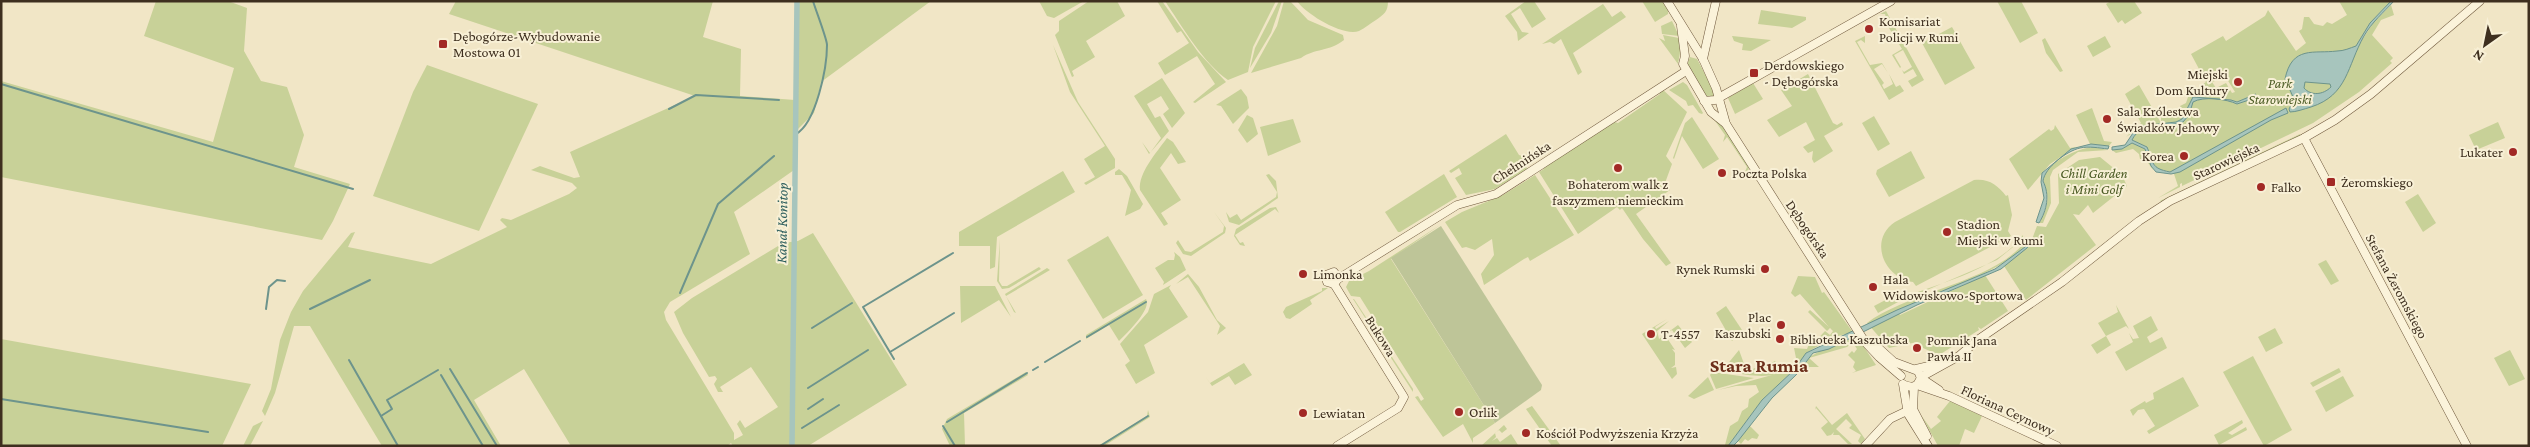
<svg xmlns="http://www.w3.org/2000/svg" width="2530" height="447" viewBox="0 0 2530 447" font-family="'Crimson Pro',serif">
<style>
.green{fill:#c8d198;fill-rule:evenodd}
.cemetery{fill:#bec598}
.water{fill:#a7c5bd;stroke:#6d948c;fill-rule:evenodd}
.lines{fill:none;stroke-linecap:round;stroke-linejoin:round}
.stream{stroke:#6d948c;stroke-width:2}
.canal{stroke:#a7c5bd;stroke-width:5.5}
.secondary-casing{stroke:#70593d;stroke-width:9}
.secondary{stroke:#fbf3da;stroke-width:8}
.poi-dot{fill:#a22925;stroke:#f8f0d6;stroke-width:2}
.labels{text-anchor:middle;dominant-baseline:central;stroke-width:4;stroke-linejoin:round;paint-order:stroke}
.poi-label{font-size:14px;fill:#3e2f1f;stroke:#f8f0d6;text-anchor:start}
.park-label{font-size:14px;font-style:italic;fill:#4b5b24;stroke:#f8f0d6}
.street-label{font-size:14px;fill:#3e2f1f;stroke:#f8f0d6}
.water-label{font-size:15px;font-style:italic;fill:#2d5e5d;stroke:#f8f0d6}
.district-label{font-size:19px;font-weight:bold;fill:#6d2f1b;stroke:#f8f0d6}
</style>
<rect width="100%" height="100%" fill="#f1e6c6"/>
<g class="green">
<path d="M156 1H228L247 8 244 51 261 81 287 87 304 135 294 167 350 184 333 221 322 240 1 177V81L213 142 234 68 144 36Z"/>
<path d="M456 1H713L703 37 741 49 740 96 795 100 794 170 734 212 750 254 670 302 664 312 666 320 734 433V440L743 435 737 424 740 420 745 428 778 407 751 367 720 387 723 392H718L714 384 717 379 715 376 709 377 683 333 674 312 692 298 783 243 798 241 813 233 907 385 808 446H733L731 443 727 446H571L524 369 474 400 501 446H382L310 326H294L275 393 265 416 262 411 271 389 280 340 291 312 303 291 351 233 355 232 348 247 431 264 507 227 500 220 502 218 511 220 569 194 577 188 572 183 531 170 540 166 574 178 580 177 570 152 695 96 449 14Z"/>
<path d="M799 1H931L821 82 814 113 797 130Z"/>
<path d="M1039 1H1084L1054 18 1047 16Z"/>
<path d="M1089 1H1117L1125 16 1086 41 1095 57 1072 71 1074 76 1072 77 1055 35 1059 31V21Z"/>
<path d="M1157 1H1162L1198 52 1226 82 1195 103 1193 102 1215 84 1197 56 1165 75 1158 63 1189 43 1181 31 1177 33Z"/>
<path d="M1165 1H1276L1253 47 1248 72 1228 80C1204 64 1181 25 1165 1Z"/>
<path d="M1279 1H1282L1271 33 1250 68 1255 48Z"/>
<path d="M1284 1H1290L1308 20 1343 35 1344 40C1329 52 1315 48 1301 58L1251 73 1277 26Z"/>
<path d="M1297 1H1388C1388 12 1384 14 1376 20 1371 23 1365 28 1359 31 1343 37 1306 14 1297 1Z"/>
<path d="M1526 1H1534L1546 19 1532 28 1520 8 1511 14 1522 32 1529 33 1518 41 1517 32 1505 16Z"/>
<path d="M1642 1H1663L1668 10V14L1655 22Z"/>
<path d="M1997 1H2021L2038 33 2020 43Z"/>
<path d="M2111 1H2134L2142 13 2125 24 2122 20 2118 23 2106 4Z"/>
<path d="M2339 1H2391L2370 23 2362 40 2373 23 2391 5 2394 15 2381 20 2372 35 2393 58 2390 61 2392 63 2359 92 2313 123 2182 186V183L2180 184V187L2158 198 2178 186 2174 174C2150 165 2156 173 2147 147L2132 140 2136 131 2143 126 2126 137 2141 123 2125 94 2139 85 2161 123V115L2163 112 2171 114 2174 109H2181L2180 106 2186 103 2189 94 2206 82 2191 54 2223 36 2226 41 2265 16 2268 10 2296 51 2306 43 2299 31 2302 29 2304 17H2309L2314 24 2323 26 2327 22 2332 24 2347 15ZM2222 71 2235 92 2232 93 2226 83 2216 88 2212 82 2215 81 2212 76Z"/>
<path d="M1603 4 1612 17 1621 11 1626 17 1573 53 1582 72 1578 75 1561 39 1554 44 1550 42 1542 44Z"/>
<path d="M1761 10 1806 17V20L1792 28 1758 24Z"/>
<path d="M1886 11 1924 80 1912 87 1908 81 1917 76 1913 69 1904 74 1902 70 1904 72 1912 67 1903 50 1894 55 1901 67 1900 68 1892 55 1902 49 1889 28 1885 14H1880Z"/>
<path d="M1672 21 1679 36 1662 34 1661 26Z"/>
<path d="M1952 27 1975 68 1945 85 1922 43Z"/>
<path d="M1663 35 1679 38 1681 47 1678 64 1659 38 1665 41Z"/>
<path d="M1732 36 1771 40 1751 51 1742 50 1743 44 1734 41Z"/>
<path d="M1865 36V43L1861 40 1857 42 1870 65 1882 63 1888 73 1882 64 1874 69 1884 83 1882 85 1884 89 1893 84 1889 74 1896 87 1900 85 1904 91 1889 100 1855 41Z"/>
<path d="M2105 36 2111 47 2093 57 2087 46Z"/>
<path d="M2045 38 2063 71 2060 72 2046 53 2042 40Z"/>
<path d="M1053 45 1078 102 1115 159V168L1086 185 1084 183 1095 177 1084 159 1105 146 1070 92Z"/>
<path d="M1690 57 1697 59 1714 91 1713 97 1704 96 1687 65Z"/>
<path d="M427 65 538 104 479 231 373 196 413 92Z"/>
<path d="M1808 74 1833 123 1837 125 1842 122 1843 125 1824 136 1833 151 1814 163 1812 159 1813 151 1808 153 1803 147 1815 140 1806 122 1779 137 1767 120 1792 106 1781 90Z"/>
<path d="M1162 78 1185 113 1172 128 1163 114 1169 109 1161 96 1147 104 1155 118 1160 116 1169 131 1149 154 1142 142 1150 153 1161 138 1134 96Z"/>
<path d="M1683 82 1687 85 1703 113 1702 114 1699 113 1693 105 1688 106 1686 101 1669 90Z"/>
<path d="M1753 83 1763 99 1735 114 1739 123 1728 98Z"/>
<path d="M1241 89 1247 97 1249 108 1233 124 1221 106 1216 105Z"/>
<path d="M1662 89 1687 112 1666 156 1672 164 1665 183 1670 190 1636 214 1671 263 1666 266 1643 239 1622 208 1620 210 1617 207 1578 234 1539 172 1544 169 1543 166 1611 121 1618 123 1660 94 1659 91Z"/>
<path d="M2092 108 2104 141 2112 142 2109 146 2090 144 2076 115Z"/>
<path d="M1247 115 1253 118 1258 134 1247 143 1238 130Z"/>
<path d="M1711 115 1723 127 1749 166 1748 173 1745 172 1747 167 1727 137 1723 142 1725 135Z"/>
<path d="M1874 116 1890 144 1878 151 1862 123Z"/>
<path d="M1692 117 1719 159 1703 169 1682 136 1674 159 1673 158 1685 123Z"/>
<path d="M1293 119 1301 142 1268 156 1260 127Z"/>
<path d="M2498 122 2505 138 2476 150 2469 135Z"/>
<path d="M2055 125 2070 148 2076 147 2050 164 2028 190 2009 159 2049 129 2051 131 2054 129Z"/>
<path d="M1506 134 1519 155 1522 156 1527 169 1495 189 1466 195 1455 178 1462 174 1459 168 1451 173 1449 171Z"/>
<path d="M2300 134 2301 136 2162 203 2160 201Z"/>
<path d="M1167 138 1173 142 1186 162 1178 164 1171 153 1160 168 1181 200 1161 213 1168 224 1164 226 1140 190C1138 173 1157 152 1167 138Z"/>
<path d="M2132 143 2145 149 2153 170 2146 160 2140 159 2139 154 2133 149 2116 153 2112 150 2122 149Z"/>
<path d="M2093 147 2108 150 2078 152 2053 170 2050 177 2051 203 2043 223H2039C2044 215 2049 203 2047 194 2046 189 2043 184 2043 179 2046 162 2079 148 2093 147Z"/>
<path d="M1911 151 1925 178 1889 197 1876 174 1877 170Z"/>
<path d="M2100 157 2122 175 2127 186 2093 213 2088 205 2079 215 2073 214 2096 245 2026 300 2004 266 2030 244 2031 247 2034 246 2031 242 2037 226 2046 227 2059 203 2058 174 2079 160Z"/>
<path d="M1119 169 1127 176 1143 204 1140 209 1125 216 1131 190 1122 175H1115V172Z"/>
<path d="M1063 171 1075 192 997 237 995 267 990 269V246H959V232Z"/>
<path d="M1269 174 1276 181 1278 198 1239 225 1229 222 1226 212 1230 218 1237 214 1241 220 1276 197 1277 192 1266 175Z"/>
<path d="M1444 174 1457 197 1400 232H1398L1385 212Z"/>
<path d="M1535 175 1574 235 1530 261 1528 257 1524 259 1484 285 1481 274 1494 255 1492 239 1475 250 1466 247 1462 248 1445 222 1462 212 1503 195Z"/>
<path d="M1974 180C1988 178 1998 185 2006 196L2008 195 2012 215 2008 231 2011 236 1916 286 1913 282C1884 278 1868 240 1895 222Z"/>
<path d="M2418 194 2436 223 2423 232 2405 202Z"/>
<path d="M1276 207 1279 213 1275 209 1235 235 1240 243 1243 242 1245 246 1240 245 1234 236 1236 229 1270 208Z"/>
<path d="M1214 212 1226 228 1225 233 1191 256 1183 254 1176 243 1178 240 1185 251 1191 252 1223 232 1224 226Z"/>
<path d="M1440 225 1391 259 1495 423 1473 438V443L1463 424 1443 437 1415 397 1418 396 1421 401 1424 399 1360 297 1351 296 1346 287 1349 281 1369 271Z"/>
<path d="M2023 235V239L1997 260 1906 299 1904 297C1941 283 2000 268 2023 235Z"/>
<path d="M1108 236 1143 295 1103 319 1067 260Z"/>
<path d="M1000 239 999 281 1002 286H1007L1039 267 1041 269 1009 288 1002 289 997 281Z"/>
<path d="M2026 240 2028 242C2018 265 1924 299 1897 310L1900 315 1985 275 2008 311 1981 329 1978 327 1979 330 1939 355 1923 348 1917 342 1889 348 1867 323C1907 292 1998 281 2026 240Z"/>
<path d="M1174 252 1180 257 1186 270 1163 285 1164 282 1155 268 1168 260H1174L1175 255Z"/>
<path d="M2326 260 2339 281 2331 285 2318 264Z"/>
<path d="M1047 268 1050 270 1006 296 1016 313 1014 312 1005 294Z"/>
<path d="M1188 274 1199 287 1217 320 1226 328 1217 335 1220 326 1188 277 1176 284Z"/>
<path d="M1798 276 1815 277 1822 293 1824 292 1857 338 1847 347 1809 358 1819 367H1809L1807 371 1801 367C1814 348 1829 351 1849 339L1846 334 1834 337 1806 353 1799 365 1797 363 1794 348 1807 349 1809 344 1811 346 1825 331 1830 335 1833 331 1830 328 1827 331 1808 312 1810 310 1829 327 1800 294 1795 297 1791 293Z"/>
<path d="M1171 285 1169 288 1188 317 1144 345 1155 373 1136 384 1125 365 1130 361 1120 344 1148 312 1154 294Z"/>
<path d="M960 286H995L1011 317 999 300 961 323Z"/>
<path d="M1322 288H1328L1310 300 1312 304 1290 319 1286 318 1283 312 1286 307 1322 291Z"/>
<path d="M1895 295 1898 302 1878 313 1874 306Z"/>
<path d="M1146 299C1152 309 1127 333 1119 341L1109 325 1086 339V335Z"/>
<path d="M1354 299 1413 389V392L1353 299Z"/>
<path d="M2116 305 2129 329 2126 326 2106 336 2111 345 2097 354 2091 345 2106 336 2098 323 2118 312Z"/>
<path d="M1726 306 1742 330 1732 341 1716 313Z"/>
<path d="M2151 316 2158 330 2147 337 2150 343 2162 337 2167 348 2126 371 2115 352 2133 342 2129 333 2133 339 2139 338 2133 326Z"/>
<path d="M1667 319 1655 327 1656 329 1669 321 1657 331 1659 339 1678 325 1692 342 1685 348 1672 330 1665 335 1675 350 1672 349 1675 353V365L1671 368 1676 367 1677 374 1672 379 1642 334Z"/>
<path d="M2275 328 2283 343 2266 352 2258 337Z"/>
<path d="M1 339 251 384 222 446H1Z"/>
<path d="M1860 341 1876 365 1852 373 1856 371 1853 367 1855 362 1848 355 1852 351 1854 353 1857 349 1855 346Z"/>
<path d="M1739 350 1747 372 1765 363 1767 365 1775 361 1780 367 1787 364 1788 366C1778 381 1748 375 1734 373L1733 368 1732 373 1721 372Z"/>
<path d="M2510 350 2525 379 2509 386 2494 358Z"/>
<path d="M2253 356 2292 430 2264 446 2223 372Z"/>
<path d="M1244 363 1252 375 1235 385 1229 376 1212 386 1205 376 1210 383Z"/>
<path d="M2339 368 2341 372 2313 387 2310 383Z"/>
<path d="M1790 370H1794L1762 400 1728 446 1725 445 1730 426 1738 421 1742 411 1748 407 1749 399 1759 392 1756 385 1736 386 1718 390Z"/>
<path d="M1026 372 1028 375 964 413 965 446H950L942 429 947 419Z"/>
<path d="M1712 372 1754 378 1716 389 1710 375Z"/>
<path d="M2343 376 2354 396 2326 412 2315 391Z"/>
<path d="M1708 377 1714 390 1694 399 1688 396Z"/>
<path d="M2183 377 2199 406 2149 434 2147 431 2155 426 2144 409 2138 410 2133 416 2130 410 2145 401 2146 403 2154 399 2153 393Z"/>
<path d="M1950 401 1982 416 1974 433 1965 429 1959 446H1938L1921 415 1931 429 1941 421 1937 417Z"/>
<path d="M1532 406 1561 446H1552L1526 409Z"/>
<path d="M1816 406 1832 425 1847 413 1865 439 1861 444 1858 441 1861 435 1849 428 1852 425 1846 419 1836 429 1852 444H1848L1839 435H1833L1834 432 1831 435 1827 436 1821 428 1828 422 1816 408 1815 410Z"/>
<path d="M1148 410 1150 417 1104 446H1098L1147 416Z"/>
<path d="M2242 420 2243 423 2228 433 2232 435 2246 427 2247 430 2219 445 2214 435Z"/>
<path d="M263 421 250 446H243L253 426Z"/>
<path d="M1504 425 1507 429 1502 433 1499 430 1495 433 1496 437 1492 441 1497 438 1500 442 1511 434 1518 445 1481 446Z"/>
<path d="M1749 425 1759 435 1757 439 1752 438 1748 441 1745 439 1741 444 1738 441Z"/>
</g>
<path class="cemetery" d="M1441 226 1542 385 1541 390 1495 423 1391 258Z"/>
<g class="water">
<path d="M2391 1H2394C2383 13 2372 22 2364 36 2347 66 2348 95 2311 107 2304 109 2296 112 2290 112L2289 109 2294 99 2285 79C2292 45 2314 54 2337 51 2344 51 2350 48 2356 46L2370 23ZM2305 82 2330 84 2331 87C2323 95 2311 96 2304 88Z"/>
<path d="M2256 94 2249 100 2237 104C2227 99 2203 96 2193 102L2189 115 2183 122C2165 128 2141 121 2132 140L2147 147C2154 163 2150 168 2170 172L2286 108 2288 113 2271 120 2180 172 2171 174 2156 172 2151 166 2145 149 2132 143 2122 149 2112 150V147L2125 145 2135 130 2141 126 2176 122 2182 119 2193 97 2231 100 2237 102Z"/>
<path d="M2091 144 2109 146 2108 149C2099 148 2089 146 2080 148 2067 151 2045 167 2043 181 2050 195 2047 210 2039 223L2036 222 2044 198 2041 182 2042 173 2071 149Z"/>
<path d="M2028 242 2030 244 2027 248 2001 269 1917 305 1829 349 1813 353 1796 375 1772 398 1738 441 1733 446H1728L1762 400 1794 370 1806 353 1897 310 1995 269 2025 247Z"/>
</g>
<g class="lines">
<g class="stream">
<path d="M1 84 353 189"/>
<path d="M669 109 696 95 779 100"/>
<path d="M796 134C816 123 827 68 827 45 827 39 816 11 813 1"/>
<path d="M680 293 718 204 774 156"/>
<path d="M266 309 269 287 277 280 285 281"/>
<path d="M310 309 370 280"/>
<path d="M812 328 852 303"/>
<path d="M1087 337 1146 302"/>
<path d="M890 352 954 313"/>
<path d="M894 359 863 307 953 253"/>
<path d="M349 360 398 446"/>
<path d="M1045 362 1080 341"/>
<path d="M450 369 497 446"/>
<path d="M1033 370 1038 367"/>
<path d="M441 375 483 446"/>
<path d="M808 388 868 350"/>
<path d="M1 399 208 432"/>
<path d="M808 409 823 399"/>
<path d="M381 416 392 409 387 400 438 370"/>
<path d="M947 422 1027 373"/>
<path d="M943 426 955 446"/>
<path d="M802 428 839 405"/>
<path d="M1100 446 1148 416"/>
</g>
<path class="canal" d="M792 446 797 1"/>
<defs>
<g id="secondary">
<path d="M1667 1 1703 59 1716 88 1726 124 1865 342 1879 357 1901 376"/>
<path d="M1681 26 1685 56 1683 64 1711 112 1726 124"/>
<path d="M1703 59 1716 1"/>
<path d="M1704 101 1715 100 1891 1"/>
<path d="M2304 138 2467 446"/>
<path d="M1334 284 1338 279 1457 205 1496 194 1686 71"/>
<path d="M1334 284 1404 397 1398 408 1337 446"/>
<path d="M1334 284 1327 282 1326 275 1334 272 1338 279"/>
<path d="M1873 343 1894 362 1918 371 1921 378 1917 385 1912 387 1904 385"/>
<path d="M1916 369 1933 365 1947 358"/>
<path d="M1921 377 1959 356 1979 339 2062 282 2139 221 2170 201 2304 138 2335 120 2371 94 2480 1"/>
<path d="M1921 378 1939 390"/>
<path d="M1903 384 1908 414 1928 446"/>
<path d="M1917 385 1949 396 2057 446"/>
<path d="M1914 387 1913 409 1927 436"/>
<path d="M1865 446 1890 419 1911 409"/>
</g>
</defs>
<use href="#secondary" class="secondary-casing"/>
<use href="#secondary" class="secondary"/>
</g>
<g class="poi-dot">
<circle cx="1869" cy="29" r="5"/>
<rect x="438" y="39" width="10" height="10" rx="2.5"/>
<rect x="1749" y="68" width="10" height="10" rx="2.5"/>
<circle cx="2238" cy="82" r="5"/>
<circle cx="2107" cy="119" r="5"/>
<circle cx="2513" cy="152" r="5"/>
<circle cx="2184" cy="156" r="5"/>
<circle cx="1618" cy="168" r="5"/>
<circle cx="1722" cy="173" r="5"/>
<rect x="2326" y="177" width="10" height="10" rx="2.5"/>
<circle cx="2261" cy="187" r="5"/>
<circle cx="1947" cy="232" r="5"/>
<circle cx="1765" cy="269" r="5"/>
<circle cx="1303" cy="274" r="5"/>
<circle cx="1873" cy="287" r="5"/>
<circle cx="1781" cy="325" r="5"/>
<circle cx="1651" cy="334" r="5"/>
<circle cx="1780" cy="339" r="5"/>
<circle cx="1917" cy="348" r="5"/>
<circle cx="1459" cy="412" r="5"/>
<circle cx="1303" cy="413" r="5"/>
<circle cx="1526" cy="433" r="5"/>
</g>
<g class="labels">
<g class="poi-label">
<text x="1879" y="21">Komisariat<tspan x="1879" dy="16">Policji w Rumi</tspan></text>
<text x="453" y="36">Dębogórze-Wybudowanie<tspan x="453" dy="16">Mostowa 01</tspan></text>
<text x="1764" y="65">Derdowskiego<tspan x="1764" dy="16">- Dębogórska</tspan></text>
<text x="2228" y="74" text-anchor="end">Miejski<tspan x="2228" dy="16">Dom Kultury</tspan></text>
<text x="2117" y="111">Sala Królestwa<tspan x="2117" dy="16">Świadków Jehowy</tspan></text>
<text x="2503" y="152" text-anchor="end">Lukater</text>
<text x="2174" y="156" text-anchor="end">Korea</text>
<text x="1732" y="173">Poczta Polska</text>
<text x="2341" y="182">Żeromskiego</text>
<text x="1618" y="184" text-anchor="middle">Bohaterom walk z<tspan x="1618" dy="16">faszyzmem niemieckim</tspan></text>
<text x="2271" y="187">Falko</text>
<text x="1957" y="224">Stadion<tspan x="1957" dy="16">Miejski w Rumi</tspan></text>
<text x="1755" y="269" text-anchor="end">Rynek Rumski</text>
<text x="1313" y="274">Limonka</text>
<text x="1883" y="279">Hala<tspan x="1883" dy="16">Widowiskowo-Sportowa</tspan></text>
<text x="1771" y="317" text-anchor="end">Plac<tspan x="1771" dy="16">Kaszubski</tspan></text>
<text x="1661" y="334">T-4557</text>
<text x="1790" y="339">Biblioteka Kaszubska</text>
<text x="1927" y="340">Pomnik Jana<tspan x="1927" dy="16">Pawła II</tspan></text>
<text x="1469" y="412">Orlik</text>
<text x="1313" y="413">Lewiatan</text>
<text x="1536" y="433">Kościół Podwyższenia Krzyża</text>
</g>
<g class="park-label">
<text x="2280" y="83">Park<tspan x="2280" dy="16">Starowiejski</tspan></text>
<text x="2094" y="173">Chill Garden<tspan x="2094" dy="16">i Mini Golf</tspan></text>
</g>
<g class="street-label">
<text transform="translate(2226 161) rotate(-25)">Starowiejska</text>
<text transform="translate(1521 162) rotate(-33)">Chełmińska</text>
<text transform="translate(1808 229) rotate(56)">Dębogórska</text>
<text transform="translate(2397 286) rotate(62)">Stefana Żeromskiego</text>
<text transform="translate(1381 336) rotate(58)">Bukowa</text>
<text transform="translate(2008 410) rotate(25)">Floriana Ceynowy</text>
</g>
<g class="water-label">
<text transform="translate(782 223) rotate(-89)">Kanał Konitop</text>
</g>
<g class="district-label">
<text x="1759" y="365">Stara Rumia</text>
</g>
</g>
<rect width="2530" height="447" fill="none" stroke="#3e2f1f" stroke-width="5"/>
<g transform="translate(2485 45) rotate(213)" stroke="#f8f0d6" stroke-width="4" paint-order="stroke">
<path d="M0-4L9 19L0 12L-9 19Z" fill="#3e2f1f"/>
<text y="-8" font-size="14" font-weight="bold" text-anchor="middle" fill="#3e2f1f">N</text>
</g>
</svg>
